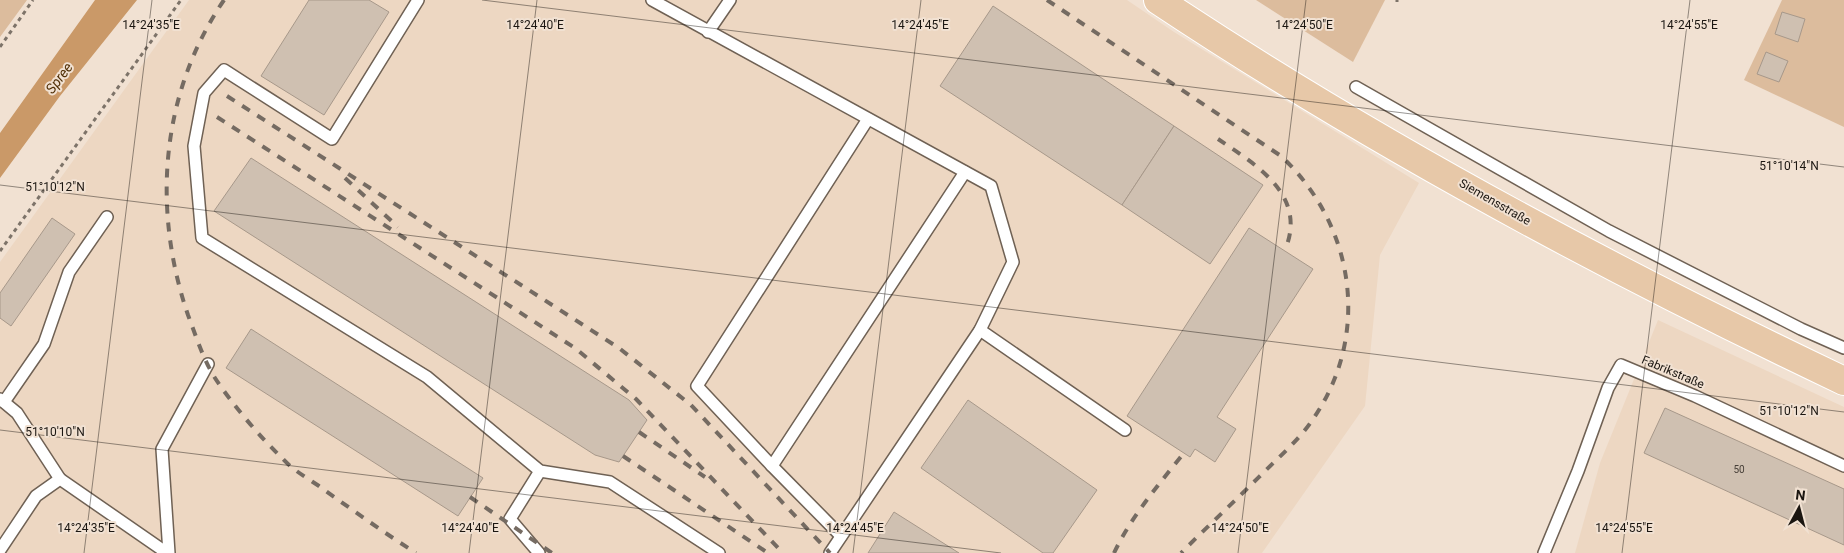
<svg xmlns="http://www.w3.org/2000/svg" width="1844" height="553" viewBox="0 0 1844 553" font-family="Roboto,sans-serif">
<style>
.built{fill:#edd7c2}
.green{fill:#dcbc9d}
.water{fill:#ca9968}
.building{fill:#cfc0b1;stroke:#a7988a}
.lines{fill:none;stroke-linecap:round;stroke-linejoin:round}
.service-casing{stroke:#6f6154;stroke-width:14}
.primary-casing{stroke:#fff;stroke-width:30}
.path{stroke:#7d7369;stroke-width:3;stroke-dasharray:4 4;stroke-linecap:butt}
.service{stroke:#fff;stroke-width:11}
.primary{stroke:#e7c8a8;stroke-width:28}
.rail{stroke:#756b62;stroke-width:4;stroke-dasharray:9 9;stroke-linecap:butt}
.ticks{fill:none;stroke:#1b1611;stroke-width:1;stroke-opacity:0.45}
.labels{text-anchor:middle;dominant-baseline:central;stroke-width:4;stroke-linejoin:round;paint-order:stroke}
.number-label{font-size:10px;fill:#484039}
.street-label{font-size:12px;fill:#1b1611;stroke:#f1e1d2}
.water-label{font-size:14px;font-style:italic;fill:#513007;stroke:#f1e1d2}
.ticks-label{font-size:12px;text-anchor:middle;fill:#1b1611;stroke:#f1e1d2;stroke-width:4;stroke-linejoin:round;paint-order:stroke}
</style>
<rect width="100%" height="100%" fill="#f1e1d2"/>
<g class="built">
<path d="M189 0H1127L1174 32 1419 183 1380 255 1365 406 1262 553H0V262Z"/>
<path d="M1658 320 1844 407V553H1575L1600 463Z"/>
</g>
<g class="green">
<path d="M0 0H27L0 37Z"/>
<path d="M1256 0H1385L1353 62Z"/>
<path d="M1782 0H1844V127L1744 80Z"/>
</g>
<path class="water" d="M95 0H137L60 96 0 178V133Z"/>
<g class="building">
<path d="M309 0H369L389 12 324 115 261 76Z"/>
<path d="M993 6 1174 126 1122 205 940 86Z"/>
<path d="M1782 12 1805 19 1798 42 1775 34Z"/>
<path d="M1766 52 1788 61 1779 82 1757 74Z"/>
<path d="M1174 126 1263 185 1210 264 1122 205Z"/>
<path d="M251 158 629 400 647 420 619 462 595 455 214 211Z"/>
<path d="M52 218 75 234 11 326 0 318V293Z"/>
<path d="M1249 228 1313 269 1217 417 1236 429 1215 462 1195 449 1190 457 1127 416Z"/>
<path d="M251 329 483 478 458 516 226 368Z"/>
<path d="M968 400 1097 490 1053 553H1043L921 468Z"/>
<path d="M1665 408 1844 489V545L1644 453Z"/>
<path d="M894 512 959 553H868Z"/>
</g>
<g class="lines">
<defs>
<g id="service">
<path d="M418 0 332 139 224 70 204 93 194 146 202 238 427 377 540 471 610 482 719 553"/>
<path d="M652 0 991 186 1013 262 980 330 830 553"/>
<path d="M708 32 730 0"/>
<path d="M1356 87 1609 231 1801 329 1844 348"/>
<path d="M980 330 1125 430"/>
<path d="M0 399 17 413 60 479"/>
<path d="M4 402 44 344 69 272 107 217"/>
<path d="M772 466 697 386 868 119"/>
<path d="M841 536 772 466 965 172"/>
<path d="M0 550 36 496 60 479 167 553"/>
<path d="M169 553 162 449 208 364"/>
<path d="M539 553 510 519 540 471"/>
<path d="M1544 553 1578 471 1608 388 1621 365 1695 396 1844 466"/>
</g>
<path id="primary" d="M1158 0C1376 145 1608 269 1844 381"/>
</defs>
<use href="#service" class="service-casing"/>
<use href="#primary" class="primary-casing"/>
<g class="path">
<path d="M1397 2V0"/>
<path d="M0 47 33 0"/>
<path d="M0 251 181 0"/>
</g>
<use href="#service" class="service"/>
<use href="#primary" class="primary"/>
<g class="rail">
<path d="M224 0C160 94 152 210 188 315 196 336 203 359 215 378 232 404 260 437 283 459 293 470 307 478 319 486 351 509 383 532 416 553"/>
<path d="M1047 0 1281 156C1359 229 1372 345 1305 430 1292 446 1277 459 1263 473 1236 500 1208 526 1181 553"/>
<path d="M227 96 619 348 691 405 830 553"/>
<path d="M217 117 575 348 636 399 783 553"/>
<path d="M1218 139C1256 165 1308 195 1285 250"/>
<path d="M345 178 398 227"/>
<path d="M639 432 705 477"/>
<path d="M623 456 768 553"/>
<path d="M470 497 552 553"/>
<path d="M1114 553C1131 517 1159 484 1184 453"/>
</g>
</g>
<path class="ticks" d="M482 0 1844 167M0 185 1844 412M0 430 1001 553M84 553 152 0M469 553 537 0M853 553 921 0M1238 553 1306 0M1622 553 1690 0"/>
<g class="labels">
<g class="number-label">
<text x="1739" y="469">50</text>
</g>
<g class="street-label">
<text transform="translate(1495 202) rotate(30)">Siemensstraße</text>
<text transform="translate(1673 372) rotate(23)">Fabrikstraße</text>
</g>
<g class="water-label">
<text transform="translate(59 78) rotate(-53)">Spree</text>
</g>
</g>
<g class="ticks-label">
<text x="151" y="29">14°24'35"E</text>
<text x="535" y="29">14°24'40"E</text>
<text x="920" y="29">14°24'45"E</text>
<text x="1304" y="29">14°24'50"E</text>
<text x="1689" y="29">14°24'55"E</text>
<text x="1789" y="170">51°10'14"N</text>
<text x="55" y="191">51°10'12"N</text>
<text x="1789" y="415">51°10'12"N</text>
<text x="55" y="436">51°10'10"N</text>
<text x="86" y="532">14°24'35"E</text>
<text x="470" y="532">14°24'40"E</text>
<text x="855" y="532">14°24'45"E</text>
<text x="1240" y="532">14°24'50"E</text>
<text x="1624" y="532">14°24'55"E</text>
</g>
<g transform="translate(1799 508) rotate(7)" stroke="#f1e1d2" stroke-width="4" paint-order="stroke">
<path d="M0-4L9 19L0 12L-9 19Z" fill="#1b1611"/>
<text y="-8" font-size="14" font-weight="bold" text-anchor="middle" fill="#1b1611">N</text>
</g>
</svg>
